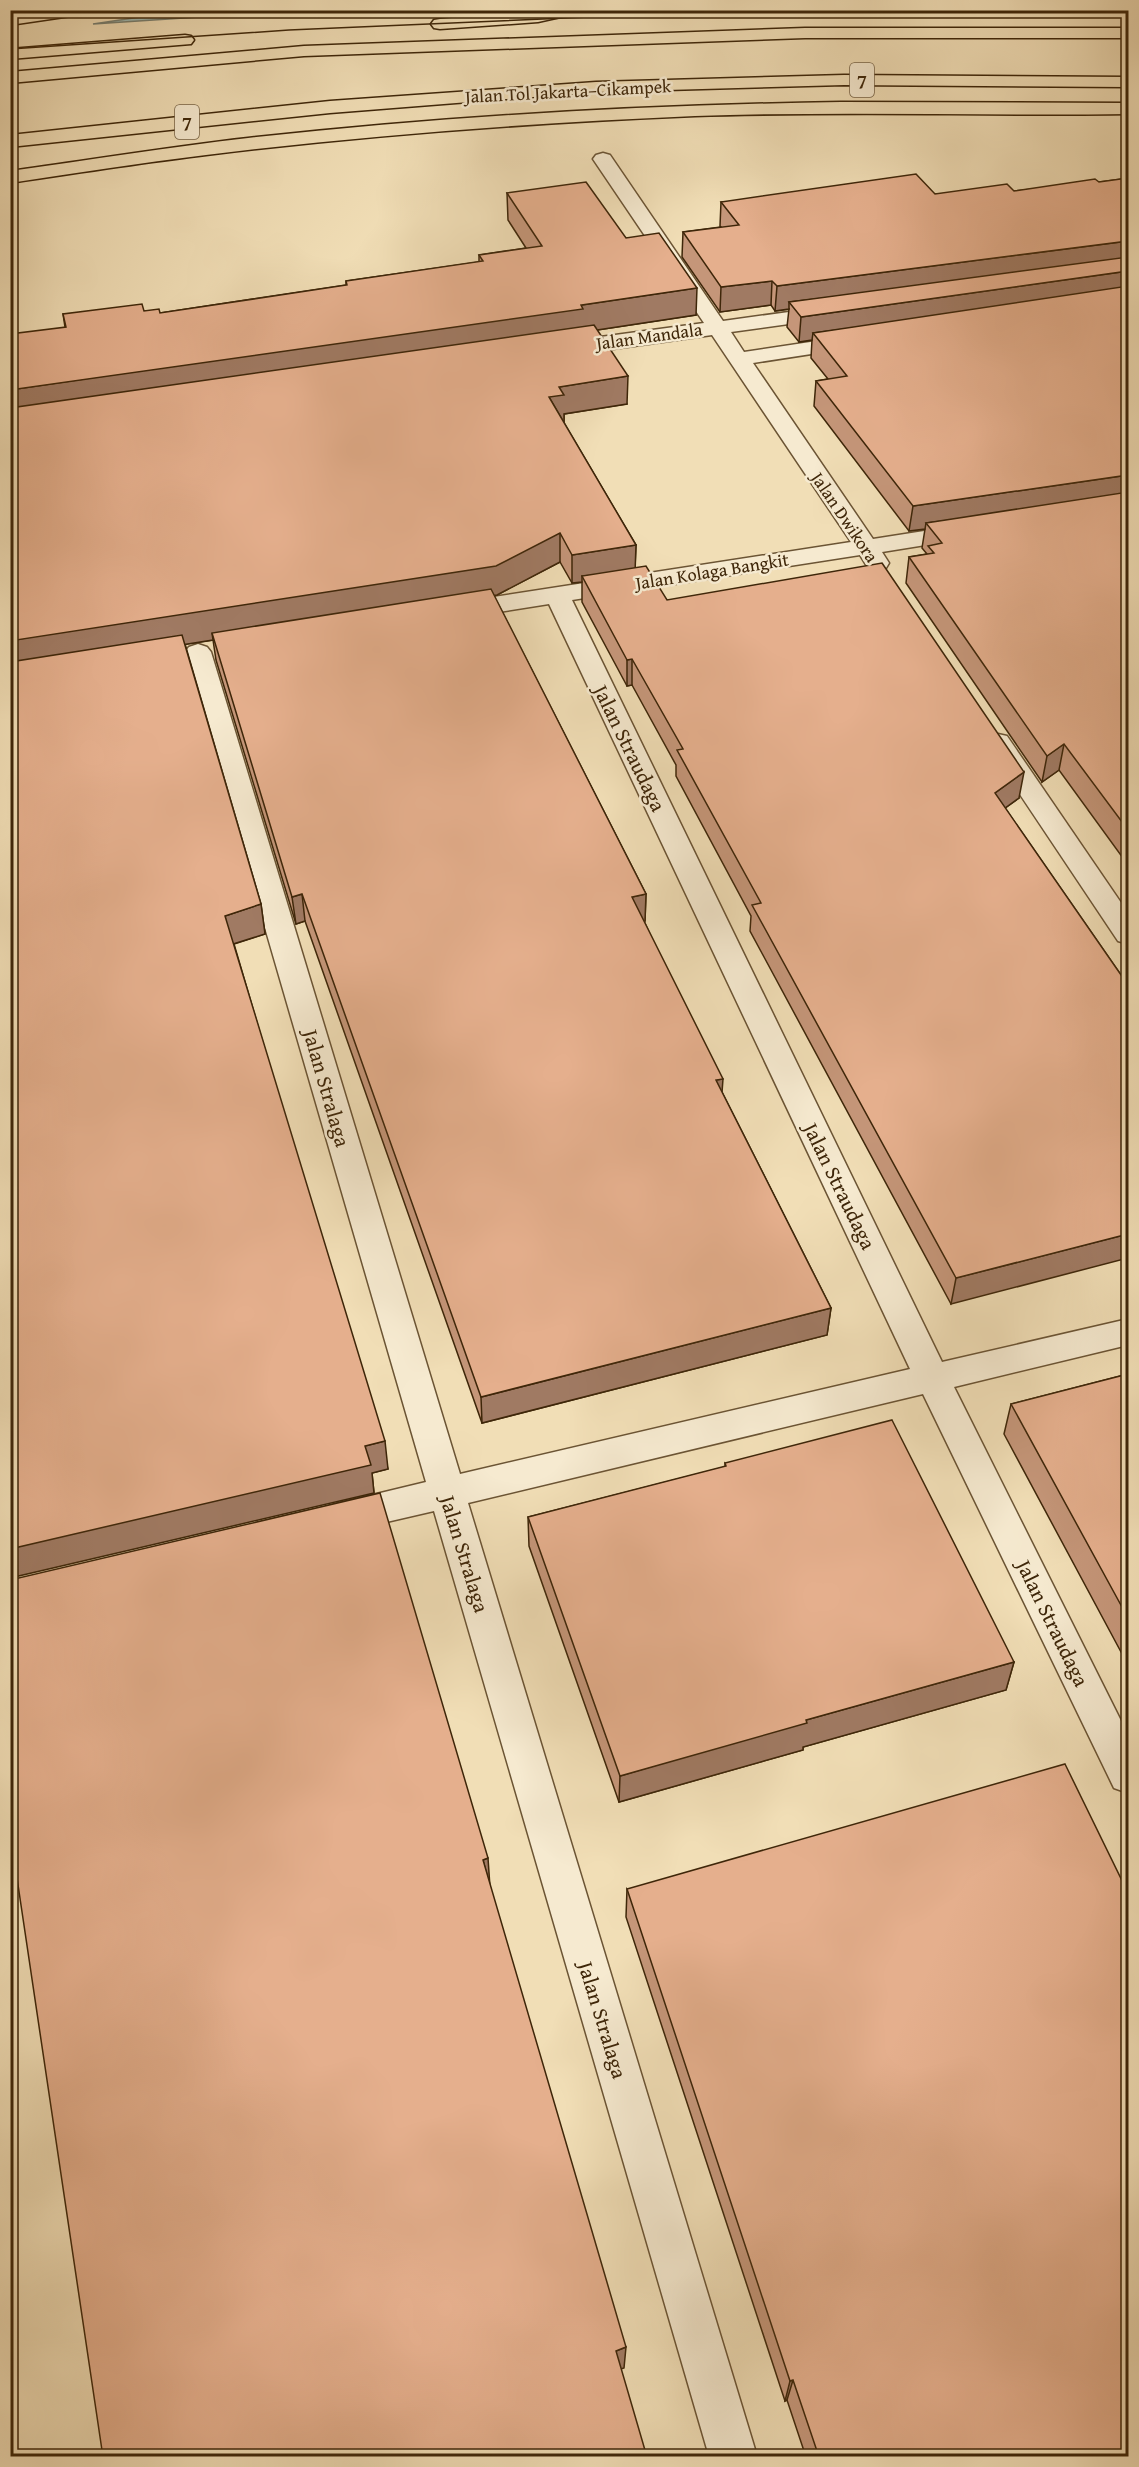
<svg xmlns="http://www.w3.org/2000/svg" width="1139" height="2467" viewBox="0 0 1139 2467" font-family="'Gentium Book Plus',serif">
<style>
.water{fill:#9dbbb6;stroke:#777f71;stroke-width:1.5}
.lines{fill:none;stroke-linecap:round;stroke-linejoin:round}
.minor-casing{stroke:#6b5434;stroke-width:3}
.motorway-casing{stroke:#3e2609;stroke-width:3}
.minor{fill:#f6ead0;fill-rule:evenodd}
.motorway{fill:#f1deb6;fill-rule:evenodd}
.tram{stroke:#3e2609;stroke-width:1.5}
.wall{fill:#c59679;stroke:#3e2609;stroke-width:1.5}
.shaded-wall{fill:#a07a63;stroke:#3e2609;stroke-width:1.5}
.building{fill:#e5af8d;stroke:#3e2609;stroke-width:1.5}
.labels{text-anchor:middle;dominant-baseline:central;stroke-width:5;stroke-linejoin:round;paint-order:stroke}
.far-street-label{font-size:18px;fill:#3e2609;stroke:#f6ead0}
.shield{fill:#f6ead0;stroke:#756145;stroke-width:1.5}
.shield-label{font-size:20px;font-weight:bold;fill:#3e2609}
.street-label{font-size:21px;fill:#3e2609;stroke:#f6ead0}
</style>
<rect width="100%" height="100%" fill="#f1deb6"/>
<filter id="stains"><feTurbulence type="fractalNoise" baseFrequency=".00333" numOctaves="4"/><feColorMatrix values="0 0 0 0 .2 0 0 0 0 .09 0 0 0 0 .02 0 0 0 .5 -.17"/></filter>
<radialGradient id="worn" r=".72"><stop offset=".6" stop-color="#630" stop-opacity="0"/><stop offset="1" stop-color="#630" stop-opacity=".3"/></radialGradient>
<path class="water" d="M187 10H290V11L93 24Z"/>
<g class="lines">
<defs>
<g id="minor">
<path d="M603 153 610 155 723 321 832 306 839 308 843 312 839 316 832 318 731 332 744 352 857 335 865 336 868 341 865 346 857 347 753 363 873 539 969 524 977 526 981 531 977 536 969 538 882 552 889 563 886 568 877 570 868 568 860 555 572 600 942 1362 1128 1319V1345L954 1387 1128 1735V1793L1114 1788 923 1394 468 1503 757 2456H709L434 1511 339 1533 326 1529 321 1518 326 1507 339 1503 426 1482 185 652 189 647 198 644 207 647 211 652 460 1474 910 1369 549 604 454 619 445 616 441 611 445 606 454 603 851 542 712 335 563 356 555 354 552 349 555 344 563 342 704 323 593 159 596 155Z"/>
<path d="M998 734 1007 736 1128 913V944L1118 941 985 742 989 736Z"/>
</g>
<g id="motorway">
<path d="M39 10H86L78 15 10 25V15Z"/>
<path d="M543 10H576L574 14 538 22 440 29 434 28 431 24 434 20 440 19Z"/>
<path d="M805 28H1128V38H805L304 56 10 83V72L304 46Z"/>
<path d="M185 35 191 36 194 40 191 44 10 59V49Z"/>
<path d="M844 75 1128 77V87L844 85 596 92 330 113 10 147V135L330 101 596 82Z"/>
<path d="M841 102 1128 103V114C984 116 839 111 695 116 531 123 368 135 206 155 141 163 76 173 10 183V171C90 160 169 147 248 138 445 116 643 105 841 102Z"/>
</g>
</defs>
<use href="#minor" class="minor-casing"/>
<use href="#motorway" class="motorway-casing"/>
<use href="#minor" class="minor"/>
<use href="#motorway" class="motorway"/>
<path class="tram" d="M10 49 289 30 752 10"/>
</g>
<g class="wall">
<path d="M1128 178V865L1059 770 1042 782 906 583 909 557 927 554 922 548 925 529 909 531 814 406 816 381 828 379 811 358 812 340 799 342 787 327 789 309 775 311 771 305 720 312 682 257 683 232 721 227 720 226 721 202 1014 191 1099 182Z"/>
<path d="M507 193 626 238 696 315 597 330 627 404 564 414V423L636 545 635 568 667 600 1019 798 1005 808 1128 985 951 1304 750 931 751 916 676 776V765L632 685 627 686 582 602V582L572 583 560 562 497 595 494 596 646 894 645 921H644L722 1092 831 1308 827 1335 482 1423 305 921 296 924 216 660 213 640 185 644 261 904 265 934 234 944 388 1469 372 1473 374 1493 65 327 63 314 144 311 160 313 346 285V281L479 262V255L526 248 508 220Z"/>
<path d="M1128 1374V1665L1004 1434 1011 1404Z"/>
<path d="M725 1463 1014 1662 1006 1690 803 1747V1750L619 1802 529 1546 528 1517 725 1467Z"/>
<path d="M627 1889 1128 2457H806L787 2400 785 2401 626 1917Z"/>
</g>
<g class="shaded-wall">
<path d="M1128 241V264L789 302V309L775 311 777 286Z"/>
<path d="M1128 271V294L813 333 812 340 799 342 801 317Z"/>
<path d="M772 281 771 305 720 312 721 287Z"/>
<path d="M697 288 696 315 10 419V390Z"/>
<path d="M628 376 627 404 564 414V423L549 397 559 387Z"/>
<path d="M1128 475V499L926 523 925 529 909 531 913 506Z"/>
<path d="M560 533V562L497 595 214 640 212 633 213 640 10 672V641Z"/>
<path d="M636 545 635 573 582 576V582L572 583V555Z"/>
<path d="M632 659V685L627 686V660Z"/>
<path d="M1064 744 1059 770 1042 782 1047 756Z"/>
<path d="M1024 772 1019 798 990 819 995 793Z"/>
<path d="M302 894 305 921 296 924 292 897Z"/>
<path d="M646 894 645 921 631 924 632 897Z"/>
<path d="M261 904 265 934 230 945 225 916Z"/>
<path d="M723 1079 721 1106 716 1080Z"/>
<path d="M1128 1234V1258L951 1304 956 1278Z"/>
<path d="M831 1308 827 1335 482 1423 481 1397Z"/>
<path d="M385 1441 388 1469 372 1473 374 1493 10 1578V1549L365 1446Z"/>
<path d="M1014 1662 1006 1690 803 1747V1750L619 1802 620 1776 806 1720Z"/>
<path d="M488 1858 490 1887 483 1860Z"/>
<path d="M626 2347 624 2368 615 2371 616 2351Z"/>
<path d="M793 2380 787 2400 785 2401 790 2381Z"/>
</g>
<g class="building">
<path d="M916 174 935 194 1007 184 1014 191 1095 179 1099 182 1128 178V241L777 286 772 281 721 287 683 232 739 225 721 202Z"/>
<path d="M586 182 626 238 659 233 697 288 581 305 583 309 10 390V334L66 327 63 314 142 304 144 311 159 309 160 313 347 285 346 281 483 261 479 255 542 246 507 193Z"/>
<path d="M1128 257V271L801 317 789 302Z"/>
<path d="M1128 286V475L913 506 816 381 847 376 813 333Z"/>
<path d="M594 325 628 376 559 387 564 395 549 397 636 545 572 555 560 533 496 566 10 641V408Z"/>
<path d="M1128 492V830L1064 744 1047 756 909 557 934 553 928 546 942 543 926 523Z"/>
<path d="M882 563 1024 772 995 793 1128 985V1234L956 1278 752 905 761 903 677 750 683 749 632 659 627 660 582 576 646 566 667 600Z"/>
<path d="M491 589 646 894 632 897 723 1079 716 1080 831 1308 481 1397 302 894 292 897 212 633Z"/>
<path d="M182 635 261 904 225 916 385 1441 365 1446 371 1465 10 1549V662Z"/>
<path d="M1128 1374V1618L1011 1404Z"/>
<path d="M892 1420 1014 1662 806 1720 807 1723 620 1776 528 1517 726 1466 725 1463Z"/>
<path d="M380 1493 488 1858 483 1860 626 2347 616 2351 647 2457H103L10 1831V1580Z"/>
<path d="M1065 1764 1128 1893V2457H819L793 2380 790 2381 627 1889Z"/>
</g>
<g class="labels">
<g class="far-street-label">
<text transform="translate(568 91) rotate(-3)">Jalan Tol Jakarta–Cikampek</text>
<text transform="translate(649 336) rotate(-8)">Jalan Mandala</text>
<text transform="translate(845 517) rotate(56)">Jalan Dwikora</text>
<text transform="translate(712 571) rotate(-9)">Jalan Kolaga Bangkit</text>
</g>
<g class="shield">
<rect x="850" y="63" width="24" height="34" rx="4.5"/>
<rect x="175" y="105" width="24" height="34" rx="4.5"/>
</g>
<g class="shield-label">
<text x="862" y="80">7</text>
<text x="187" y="122">7</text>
</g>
<g class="street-label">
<text transform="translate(630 748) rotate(64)">Jalan Straudaga</text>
<text transform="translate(327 1088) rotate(74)">Jalan Stralaga</text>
<text transform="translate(840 1186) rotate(64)">Jalan Straudaga</text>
<text transform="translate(465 1554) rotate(73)">Jalan Stralaga</text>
<text transform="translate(1053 1623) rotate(64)">Jalan Straudaga</text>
<text transform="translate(603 2020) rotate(73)">Jalan Stralaga</text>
</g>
</g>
<rect width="1139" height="2467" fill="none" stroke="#f1deb6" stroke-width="36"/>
<rect x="12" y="12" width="1115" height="2443" fill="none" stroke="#3e2609" stroke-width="3"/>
<rect x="18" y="18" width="1103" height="2431" fill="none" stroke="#3e2609" stroke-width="1.5"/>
<rect width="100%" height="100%" filter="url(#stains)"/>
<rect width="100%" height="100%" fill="url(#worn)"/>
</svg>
